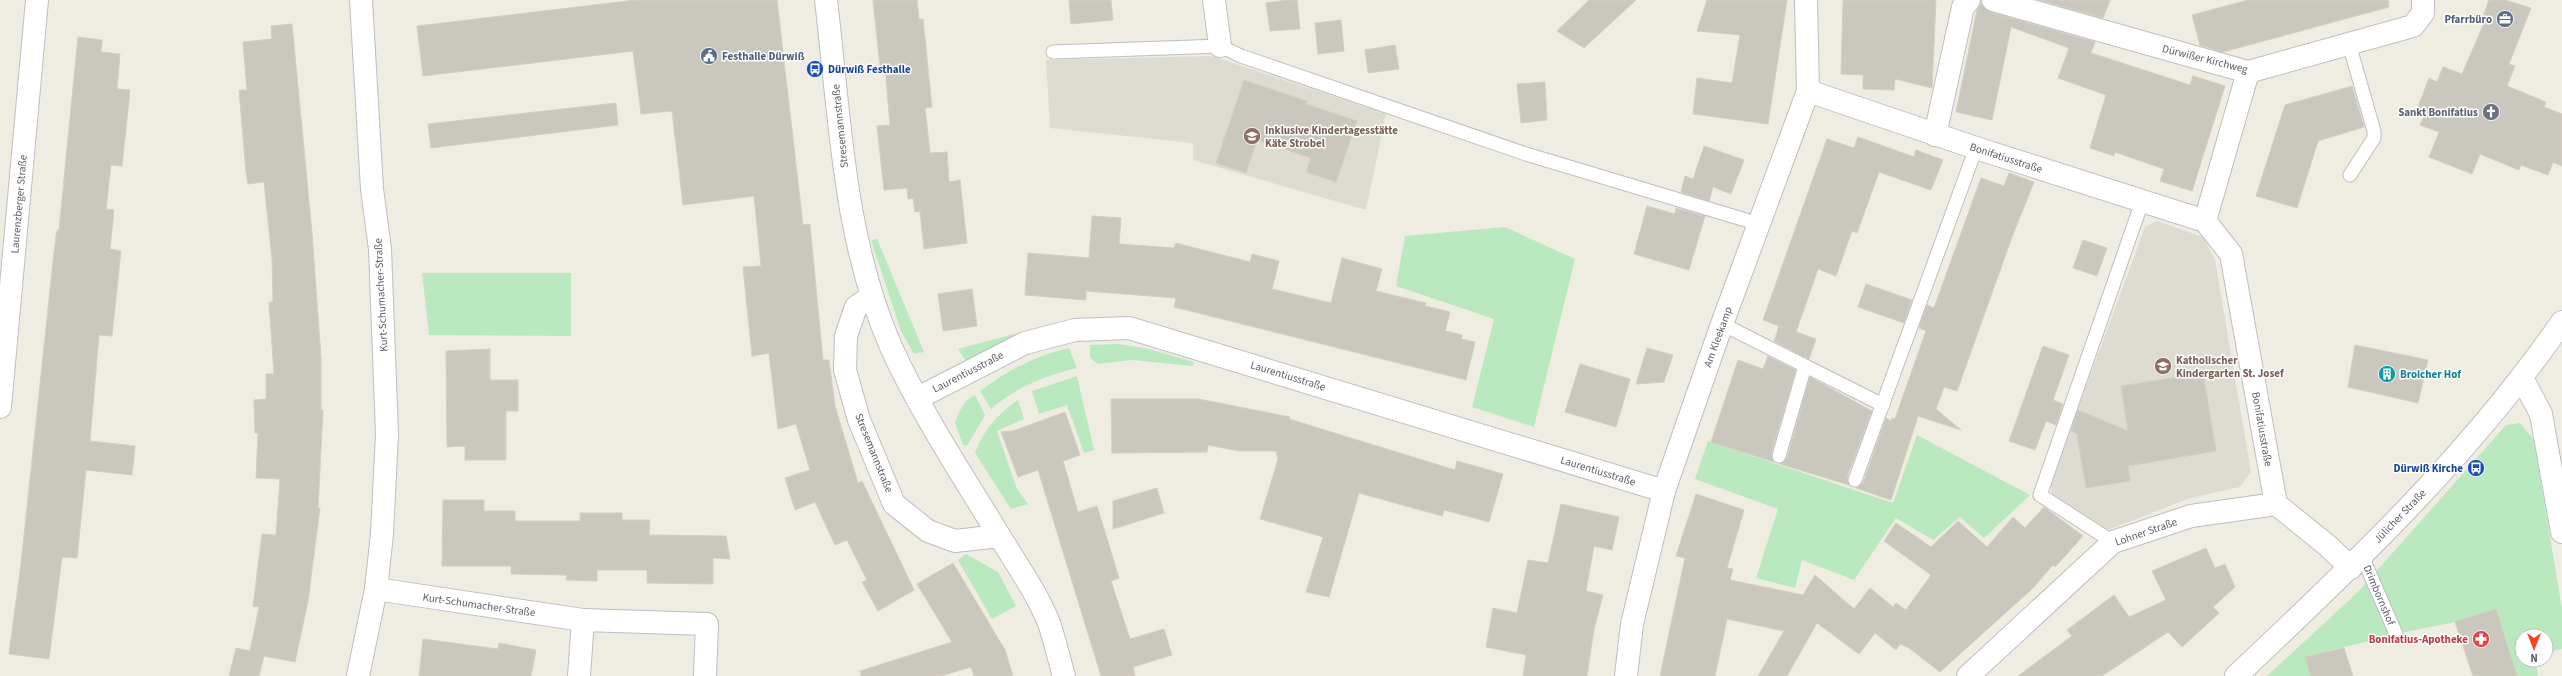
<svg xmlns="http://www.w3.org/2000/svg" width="2562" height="676" viewBox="0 0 2562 676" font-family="'Source Sans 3',sans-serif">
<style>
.education{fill:#dedcd0}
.green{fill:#bae9bf}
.building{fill:#cac7be;stroke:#d4cfbf}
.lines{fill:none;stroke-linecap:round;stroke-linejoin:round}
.service-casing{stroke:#bcbec4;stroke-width:15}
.minor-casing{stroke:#bcbec4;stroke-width:24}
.tertiary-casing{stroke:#bcbec4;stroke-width:24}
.service{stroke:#fff;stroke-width:13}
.minor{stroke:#fff;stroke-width:22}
.tertiary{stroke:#fff;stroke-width:22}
.labels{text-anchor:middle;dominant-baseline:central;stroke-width:3;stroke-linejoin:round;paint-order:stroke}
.service-label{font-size:11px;font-weight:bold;fill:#4e5e75;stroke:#fff;text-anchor:end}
.street-label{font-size:11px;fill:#5a5d64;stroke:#fff}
.transit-label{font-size:11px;font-weight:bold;fill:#164399;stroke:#fff;text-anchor:start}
.worship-label{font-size:11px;font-weight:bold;fill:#5b616d;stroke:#fff;text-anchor:end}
.education-label{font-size:11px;font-weight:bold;fill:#785e54;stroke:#fff;text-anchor:start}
.culture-label{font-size:11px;font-weight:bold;fill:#0d838f;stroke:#fff;text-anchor:start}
.health-label{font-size:11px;font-weight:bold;fill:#be3a42;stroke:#fff;text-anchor:end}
</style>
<rect width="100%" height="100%" fill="#efede1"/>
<g class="education">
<path d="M1212 56 1386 114 1366 210 1193 160V143L1050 128 1046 60Z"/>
<path d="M2157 221 2203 237 2215 260 2251 472 2240 487 2190 498 2108 530 2052 494 2050 484 2145 227Z"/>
</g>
<g class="green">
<path d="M1505 227 1575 259 1534 427 1472 407 1494 319 1396 286 1405 236Z"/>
<path d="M877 239 924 352 914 354 901 331 871 240Z"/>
<path d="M422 273H571V336L429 335Z"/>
<path d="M1014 334 1017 343 967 363 958 349Z"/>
<path d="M1117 344 1145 348 1194 362 1193 366 1132 360 1098 364 1090 358V345Z"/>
<path d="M1069 348 1077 368C1045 376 1016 387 991 409L980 391C1008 370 1035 356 1069 348Z"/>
<path d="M1077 376 1094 450 1084 453 1067 405 1039 414 1032 391Z"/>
<path d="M975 395 985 415 967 446 963 445 955 423C959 411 963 401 975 395Z"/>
<path d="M1018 400 1024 419 997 431 1017 489 1028 504 1011 509 975 453C985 428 997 415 1018 400Z"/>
<path d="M2520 423 2534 440 2562 609V649L2546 653V636H2522V660H2535L2538 676H2517L2455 622 2396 634 2306 657 2311 676H2267L2358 592 2506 425Z"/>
<path d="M1917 435 2030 495 1984 538 1960 517 1933 540 1896 518 1854 580 1802 560 1795 588 1756 578 1778 509 1695 479 1708 441 1893 503Z"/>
<path d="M966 554 998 572 1016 606 992 619 958 560Z"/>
</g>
<g class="building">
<path d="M636 0H777L803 225 810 224 823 360H829L835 406 858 483 862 481 914 590 878 611 862 582 867 580 847 540 835 545 815 502 795 510 785 478 810 470 796 424 778 429 769 353 752 356 743 267 761 266 754 196 683 205 672 111 641 114 633 51 423 76 417 26Z"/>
<path d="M873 0H917L919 19H923L932 107 925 108 930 153 947 152 949 182 960 180 967 243 924 249 920 211 915 212 913 198 908 199 907 188 884 190 877 126 890 125 885 66 880 67Z"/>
<path d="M1069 0H1111L1113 20 1071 24Z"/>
<path d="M1286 0H1297L1300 29 1270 31 1266 3Z"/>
<path d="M1589 0H1636L1584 48 1557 31Z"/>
<path d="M1707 0H1787L1768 124 1693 114 1697 78 1732 83 1740 35 1697 31Z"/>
<path d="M1843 0H1936L1932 88 1895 79 1894 90 1863 89V75L1841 74Z"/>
<path d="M2039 0H2110L2103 18Z"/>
<path d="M2248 0H2388L2389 7 2223 52 2200 45 2192 15Z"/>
<path d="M2489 0H2505L2531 8 2509 64 2515 66 2507 86 2546 102 2544 107 2562 114V166L2553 162 2548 175 2521 165 2519 170 2480 154 2472 174 2429 157 2439 132 2420 125 2426 111 2418 107 2429 78 2437 82 2443 67 2462 74 2484 23 2481 22Z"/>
<path d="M1981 3 1990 12 2095 42 2091 53 2190 85 2193 76 2225 86 2192 191 2160 181 2164 169 2115 152 2114 156 2090 148 2106 95 2058 78 2069 48 2011 27 1992 120 1956 112 1977 10Z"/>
<path d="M1341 20 1344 51 1318 54 1315 23Z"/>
<path d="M292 24 312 233 321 357V410H323L318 508H320L308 601 295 662 264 656 259 676H229L236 648 250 651 259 607 253 606 262 534 276 535 280 479 256 478 258 433H255L254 400 266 399V374H274L269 302H273L272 259 264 182 248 184 246 172 239 90H247L243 42 272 39 271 26Z"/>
<path d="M78 37 102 40 101 52 120 54 117 89 130 90 122 166 111 165 106 209 114 210 110 249 121 251 112 336 99 335 90 441 135 446 132 475 86 470 77 558 62 557 49 659 9 654 21 564 54 252 57 230H59Z"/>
<path d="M1395 45 1399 69 1368 73 1365 50Z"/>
<path d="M1244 80 1307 101 1306 104 1357 121 1336 182 1306 172 1311 158 1257 140 1246 173 1216 163Z"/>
<path d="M1545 82 1547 120 1521 123 1517 84Z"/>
<path d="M2352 86 2364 127 2318 141 2297 208 2256 196 2285 105Z"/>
<path d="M616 103 618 125 431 148 428 124Z"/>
<path d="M1858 137 1914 157 1916 150 1943 160 1931 190 1879 172 1857 233 1852 231 1836 276 1818 269 1796 332 1816 339 1809 359 1774 341 1779 326 1787 329 1763 320 1827 139 1854 148Z"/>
<path d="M1704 146 1744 160 1731 194 1713 187 1709 201 1681 192 1685 176 1693 179Z"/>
<path d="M2009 173 2034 182 2012 237 1957 391 1944 387 1936 409 1961 430 1918 416 1891 500 1856 488 1863 483 1886 418 1891 421 1892 418 1895 419 1926 331 1919 328 1927 305 1934 308 1981 178 2004 186Z"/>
<path d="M1647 206 1675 214 1676 208 1705 216 1689 270 1634 254Z"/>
<path d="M1092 216 1121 218 1119 244 1174 248 1176 243 1250 262 1252 254 1279 261 1272 289 1331 303 1342 258 1382 269 1376 291 1426 303 1425 306 1450 312 1445 331 1462 335 1461 339 1475 342 1466 380 1174 307 1176 298 1086 291V300L1025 295 1028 253 1089 258Z"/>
<path d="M2083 240 2107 248 2097 276 2073 268Z"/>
<path d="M1866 284 1912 300 1904 323 1858 307Z"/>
<path d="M972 289 977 326 943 331 938 294Z"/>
<path d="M2355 345 2428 360 2418 403 2348 387Z"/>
<path d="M2043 346 2069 355 2053 400 2063 404 2056 425 2046 421 2035 450 2009 441Z"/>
<path d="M1647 348 1673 355 1664 382 1636 384Z"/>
<path d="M490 349V380H518V411H506V460H465V446L447 447 446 351Z"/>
<path d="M1768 356 1796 370 1771 454 1774 462 1711 442 1738 360 1763 369Z"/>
<path d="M1580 364 1630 379 1616 427 1565 412Z"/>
<path d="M2203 373 2216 451 2128 466 2130 481 2086 488 2077 434 2071 431 2078 410 2128 431 2121 386Z"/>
<path d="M1810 377 1872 411 1847 477 1849 485 1780 464 1787 458Z"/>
<path d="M1111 399H1199L1290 417 1289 419 1455 470 1457 461 1503 474 1489 522 1444 510 1442 516 1359 493 1329 597 1306 592 1323 537 1260 519 1278 459 1276 451H1239L1208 445 1207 452 1112 453Z"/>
<path d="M1065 412 1080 455 1063 461 1078 512 1097 506 1119 578 1111 581 1130 639 1164 629 1172 655 1133 667 1135 676H1101L1038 470 1018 477 1001 432 1013 431Z"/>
<path d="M1157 488 1164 513 1113 529V501Z"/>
<path d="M1696 494 1744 510 1727 568 1733 569 1730 580 1803 595 1815 575 1854 609 1870 588 1893 607 1896 603 1906 610 1931 575 1884 541 1896 523 1931 547 1958 521 1987 547 2013 517 2025 528 2044 507 2083 536 2055 567 2053 565 2032 589 1940 672 1909 648 1900 644 1896 650 1875 633 1859 654 1817 623 1787 676H1758L1784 631 1727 619 1715 676H1660L1685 558 1676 556Z"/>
<path d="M443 500H484V511H515V521H580V513H622V520H650L649 535 726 536 730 559 713 558V584L647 583V570H597V581L566 580 567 575 511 574V566H442Z"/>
<path d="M1561 504 1619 517 1612 550 1594 546 1586 591 1603 595 1594 629 1587 676H1523L1526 655 1486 647 1493 608 1517 613 1528 560 1548 563Z"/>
<path d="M2206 548 2215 568 2225 564 2235 587 2213 607 2219 613 2182 647 2168 632 2102 676H2018L2072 636 2067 630 2114 595 2129 617 2166 600 2152 571Z"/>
<path d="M953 563 1005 650 1013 676H974L971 667 941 676H861L860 671 952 642 917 584Z"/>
<path d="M2496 609 2517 676H2473L2455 622Z"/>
<path d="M423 639 498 649 499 643 536 650 531 676H419Z"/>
<path d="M2344 648 2353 676H2311L2305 657Z"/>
</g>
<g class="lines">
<defs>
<g id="service">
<path d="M2349 44 2374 131V138L2350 175"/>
<path d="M1053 52 1220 46 1241 56 1526 154 1759 224"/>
<path d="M1722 324 1883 405"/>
<path d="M1779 456 1805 366"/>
<path d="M1855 480 1976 148"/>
<path d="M2113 542 2040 495 2142 202"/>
<path d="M2362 556 2396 634"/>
</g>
<g id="minor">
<path d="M826 0C840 117 843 237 891 347 921 413 963 476 1000 537 1017 565 1037 593 1049 623 1055 641 1059 659 1064 676"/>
<path d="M1214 0 1220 46"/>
<path d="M1993 0 2248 72 2413 26 2423 13V0"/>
<path d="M1808 91 1976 148 2205 221 2231 254 2276 504"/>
<path d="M1935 135 1963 7 1969 0"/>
<path d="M2205 221 2248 72"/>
<path d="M871 297 856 307 846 336 845 370 859 420 894 504 928 531 955 541 999 536"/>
<path d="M2522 378 2541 414 2562 532"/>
<path d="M918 398 1025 343 1075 330 1129 328 1664 491"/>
<path d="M0 407 37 0"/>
<path d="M376 589 583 620"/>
<path d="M358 676 376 589 382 534 387 434 380 249 372 189 361 0"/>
<path d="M579 676 583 620 707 624 705 676"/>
<path d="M1626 676 1632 624 1664 491 1722 324 1808 91 1806 0"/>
<path d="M1968 676 2113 542 2191 516 2276 504 2328 546 2351 568"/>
</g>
<path id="tertiary" d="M2236 676C2353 566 2470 455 2562 322"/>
</defs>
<use href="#service" class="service-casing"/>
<use href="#minor" class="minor-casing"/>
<use href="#tertiary" class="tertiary-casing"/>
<use href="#service" class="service"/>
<use href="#minor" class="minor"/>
<use href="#tertiary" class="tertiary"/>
</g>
<defs>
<symbol id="office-disc" viewBox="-11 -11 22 22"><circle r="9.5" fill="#5c6f8a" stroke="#fff"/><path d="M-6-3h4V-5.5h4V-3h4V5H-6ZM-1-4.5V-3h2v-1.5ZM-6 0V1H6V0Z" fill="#fff"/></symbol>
<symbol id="civic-disc" viewBox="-11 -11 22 22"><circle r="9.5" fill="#5c6f8a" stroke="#fff"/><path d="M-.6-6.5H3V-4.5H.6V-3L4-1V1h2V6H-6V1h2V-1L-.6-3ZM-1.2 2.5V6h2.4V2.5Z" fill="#fff"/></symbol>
<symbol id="bus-disc" viewBox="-11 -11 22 22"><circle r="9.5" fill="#1a4fb4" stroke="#fff"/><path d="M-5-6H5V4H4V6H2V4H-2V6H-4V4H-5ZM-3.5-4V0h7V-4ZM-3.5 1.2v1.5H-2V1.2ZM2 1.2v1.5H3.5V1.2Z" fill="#fff"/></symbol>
<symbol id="church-disc" viewBox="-11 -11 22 22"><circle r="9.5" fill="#6b7280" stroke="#fff"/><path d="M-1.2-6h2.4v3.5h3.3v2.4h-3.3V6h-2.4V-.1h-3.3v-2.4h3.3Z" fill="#fff"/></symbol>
<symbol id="school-disc" viewBox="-11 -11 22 22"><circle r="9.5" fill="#8d6e63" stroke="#fff"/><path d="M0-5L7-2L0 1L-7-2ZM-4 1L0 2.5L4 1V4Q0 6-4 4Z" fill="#fff"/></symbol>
<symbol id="building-disc" viewBox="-11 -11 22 22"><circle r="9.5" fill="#0f9aa8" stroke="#fff"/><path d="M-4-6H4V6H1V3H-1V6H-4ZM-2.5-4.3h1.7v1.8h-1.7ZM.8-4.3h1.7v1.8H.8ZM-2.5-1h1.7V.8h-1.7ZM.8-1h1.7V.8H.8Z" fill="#fff"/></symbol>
<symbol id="pharmacy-disc" viewBox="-11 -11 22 22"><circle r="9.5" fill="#e0444e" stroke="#fff"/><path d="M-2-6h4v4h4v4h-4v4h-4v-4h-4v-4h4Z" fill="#fff"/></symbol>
</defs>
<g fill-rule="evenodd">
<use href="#office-disc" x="2495" y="9" width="20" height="20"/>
<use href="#civic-disc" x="699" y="46" width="20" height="20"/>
<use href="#bus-disc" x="805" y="59" width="20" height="20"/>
<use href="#church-disc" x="2481" y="102" width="20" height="20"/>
<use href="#school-disc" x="1242" y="126" width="20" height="20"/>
<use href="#school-disc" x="2153" y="356" width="20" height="20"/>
<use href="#building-disc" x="2377" y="364" width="20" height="20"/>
<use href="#bus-disc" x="2466" y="458" width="20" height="20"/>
<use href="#pharmacy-disc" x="2471" y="629" width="20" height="20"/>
</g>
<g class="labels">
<g class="service-label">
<text x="2492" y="19">Pfarrbüro</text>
<text x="722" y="56" text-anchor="start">Festhalle Dürwiß</text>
</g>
<g class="street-label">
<text transform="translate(2205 59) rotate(14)">Dürwißer Kirchweg</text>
<text transform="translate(840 126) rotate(-96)">Stresemannstraße</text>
<text transform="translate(2006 158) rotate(18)">Bonifatiusstraße</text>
<text transform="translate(19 204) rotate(-85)">Laurenzberger Straße</text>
<text transform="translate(381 295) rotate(-93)">Kurt-Schumacher-Straße</text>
<text transform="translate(1718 337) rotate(-70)">Am Kleekamp</text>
<text transform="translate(968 372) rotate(-27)">Laurentiusstraße</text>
<text transform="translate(1288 376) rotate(17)">Laurentiusstraße</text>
<text transform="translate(2262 429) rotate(80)">Bonifatiusstraße</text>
<text transform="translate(874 453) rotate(68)">Stresemannstraße</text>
<text transform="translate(1598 471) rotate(17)">Laurentiusstraße</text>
<text transform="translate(2400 516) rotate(-46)">Jülicher Straße</text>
<text transform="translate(2146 532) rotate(-19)">Lohner Straße</text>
<text transform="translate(2379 595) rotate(67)">Drimbornshof</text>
<text transform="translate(479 605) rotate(8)">Kurt-Schumacher-Straße</text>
</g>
<g class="transit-label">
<text x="828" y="69">Dürwiß Festhalle</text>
<text x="2463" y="468" text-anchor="end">Dürwiß Kirche</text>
</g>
<g class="worship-label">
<text x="2478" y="112">Sankt Bonifatius</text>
</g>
<g class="education-label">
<text x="1265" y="130">Inklusive Kindertagesstätte<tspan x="1265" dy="13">Käte Strobel</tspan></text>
<text x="2176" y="360">Katholischer<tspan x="2176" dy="13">Kindergarten St. Josef</tspan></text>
</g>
<g class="culture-label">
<text x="2400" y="374">Broicher Hof</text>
</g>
<g class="health-label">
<text x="2468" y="639">Bonifatius-Apotheke</text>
</g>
</g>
<g transform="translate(2534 648) rotate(180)"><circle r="19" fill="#ffffff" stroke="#bdbec1"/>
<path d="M0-3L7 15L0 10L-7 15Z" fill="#fb411a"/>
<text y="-6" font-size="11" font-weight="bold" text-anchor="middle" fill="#5a5d64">N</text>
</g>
</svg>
